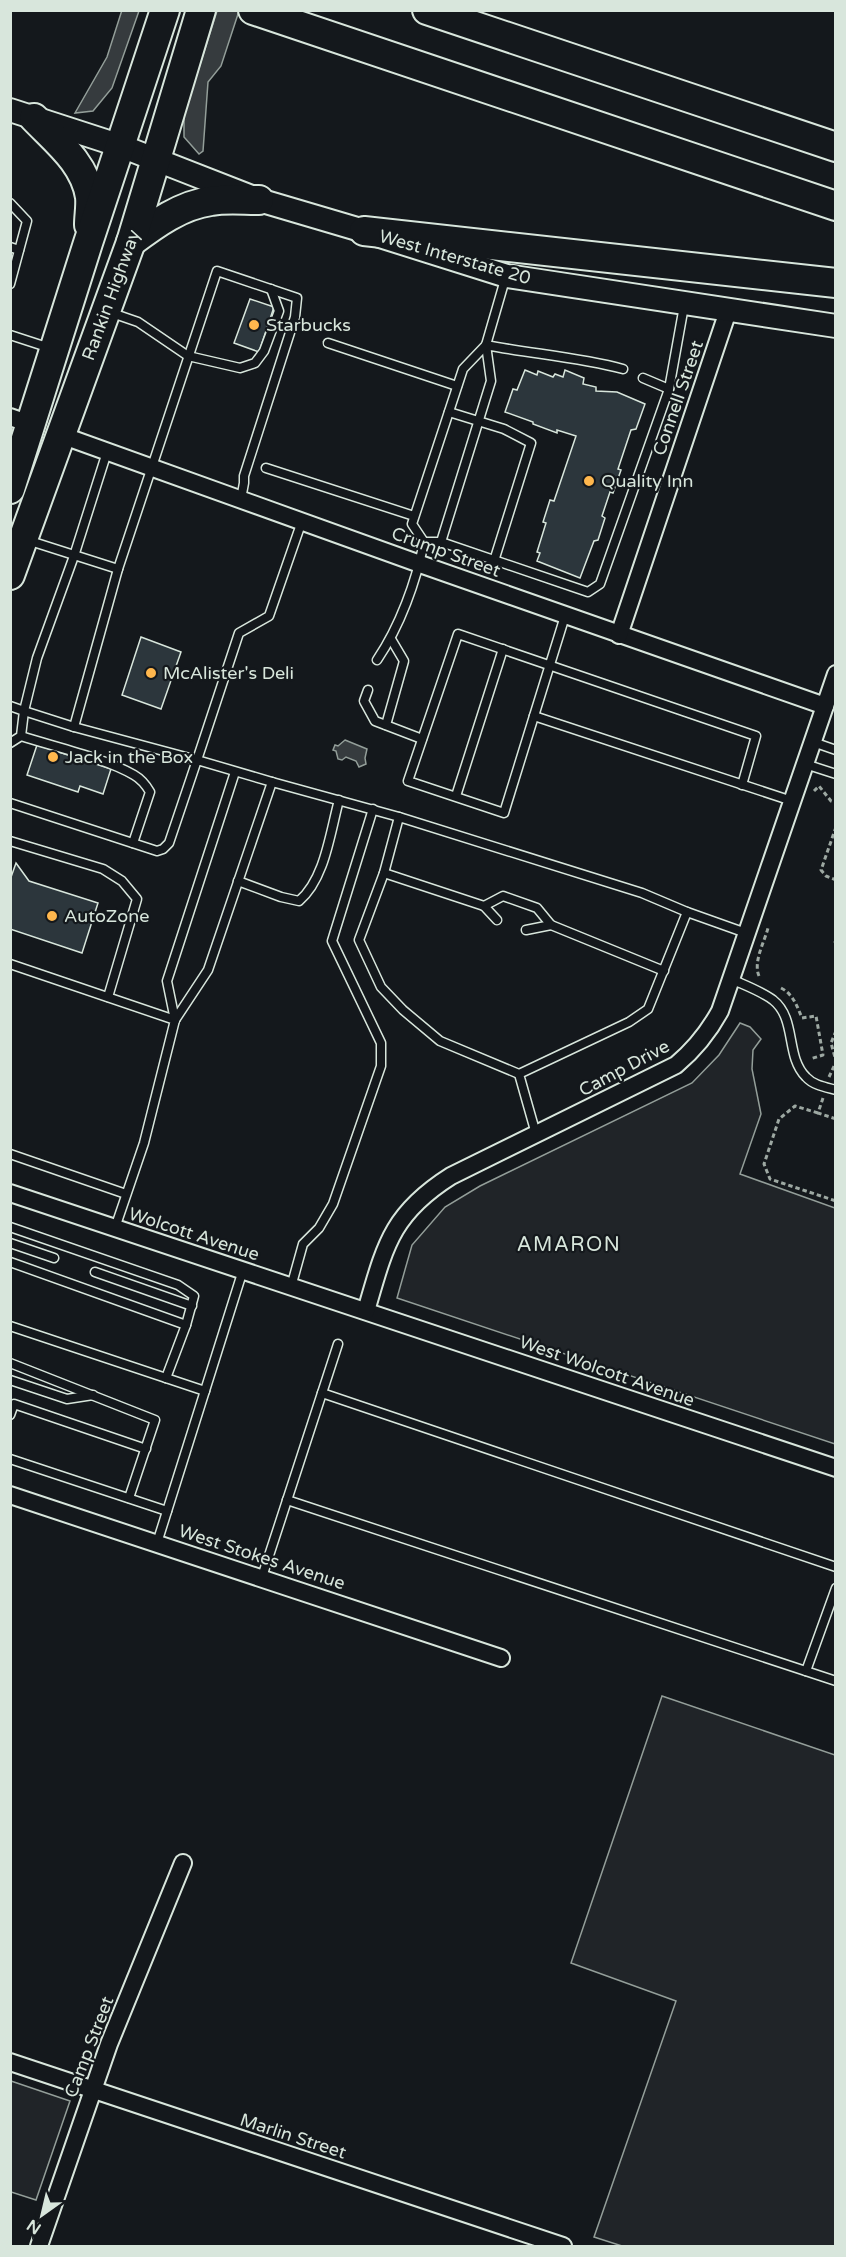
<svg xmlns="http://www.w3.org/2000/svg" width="846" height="2257" viewBox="0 0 846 2257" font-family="'Varela Round',sans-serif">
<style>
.green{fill:#202428;stroke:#939e99;stroke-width:1.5}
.water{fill:#363b3e;stroke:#939e99;stroke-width:1.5}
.building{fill:#2c363c;stroke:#d8e6dc;stroke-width:1.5}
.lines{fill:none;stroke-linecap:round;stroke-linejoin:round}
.lane-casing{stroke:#d8e6dc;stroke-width:11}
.street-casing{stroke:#d8e6dc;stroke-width:20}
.secondary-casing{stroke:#d8e6dc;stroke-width:26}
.highway-casing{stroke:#d8e6dc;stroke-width:32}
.path{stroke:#9da8a2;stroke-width:3;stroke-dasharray:4.5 3;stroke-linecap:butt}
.lane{stroke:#14181c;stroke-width:8}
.street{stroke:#14181c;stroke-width:16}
.secondary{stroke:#14181c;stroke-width:22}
.highway{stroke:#14181c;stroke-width:28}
.poi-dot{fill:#ffb74d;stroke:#14181c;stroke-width:2}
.labels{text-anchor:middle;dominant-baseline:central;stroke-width:4.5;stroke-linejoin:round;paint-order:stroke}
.street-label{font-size:18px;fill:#d8e6dc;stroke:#14181c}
.poi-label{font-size:18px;fill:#d8e6dc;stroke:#14181c;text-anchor:start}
.neighbourhood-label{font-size:20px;letter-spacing:1.5px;fill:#d8e6dc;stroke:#14181c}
</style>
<rect width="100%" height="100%" fill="#14181c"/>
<g class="green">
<path d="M740 1023 750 1027 761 1039 753 1050 752 1069 761 1114 740 1174 835 1208V1444L397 1298 412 1245 445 1207 480 1186 692 1083 719 1055Z"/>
<path d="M662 1696 835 1755V2246H622L594 2237 676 2001 571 1963Z"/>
<path d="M11 2081 70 2101 36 2200 11 2192Z"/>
</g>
<g class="water">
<path d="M122 10 139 11 112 88 93 111 75 113 107 57Z"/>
<path d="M217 11H239L221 66 208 82 203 151 199 154 184 137V115Z"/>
<path d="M345 740 367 749 365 758 366 764 359 767 356 761 346 757 342 760 338 759 336 751 333 750 335 745 338 746Z"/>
</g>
<g class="building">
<path d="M250 299 274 307 259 352 234 343Z"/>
<path d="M525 370 537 375 538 371 553 377 555 374 563 377 565 370 584 378 583 384 596 387V391L617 392 645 404 636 429 631 430 618 469 621 470 613 493 610 492 602 516 605 518 598 540 594 541 580 578 537 561 540 553 537 552 546 523 543 522 550 500 554 501 576 436 557 430V433L533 424V422L505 412 513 389 517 390Z"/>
<path d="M141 637 181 652 161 709 122 695Z"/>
<path d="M37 745 111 769 103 794 80 786 78 792 27 775Z"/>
<path d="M16 863 29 881 98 903 82 953 10 929V880Z"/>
</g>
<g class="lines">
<defs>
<g id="lane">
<path d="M10 203 27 221 10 284"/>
<path d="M10 247 19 250"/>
<path d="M109 312 138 322 188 356 240 368 255 363 264 351 279 311 271 289"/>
<path d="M10 335 50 348"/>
<path d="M328 343 457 386"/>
<path d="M643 378 669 389"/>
<path d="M449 412 504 429 531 443 494 561"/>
<path d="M107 452 74 556 37 658 24 711 74 727 197 760 239 633 269 616 302 521"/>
<path d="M266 468 414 516"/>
<path d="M27 540 118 569"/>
<path d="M424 542H441L491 381 486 345C532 354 578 357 623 369"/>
<path d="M441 542 588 592 600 584 669 389 684 306"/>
<path d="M565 616 534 716 792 801"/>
<path d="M377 660C400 626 416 582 424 542L412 524 463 369 486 345 506 276"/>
<path d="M368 690 364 701 375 721 422 739"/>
<path d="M10 706 24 711 21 736 10 743"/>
<path d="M534 716 504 813 408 781 458 634 756 736 742 785"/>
<path d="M386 725 404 661 391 639"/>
<path d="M74 727 118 569 217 271 297 298 295 317 244 476V483L241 499"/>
<path d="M21 736C55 747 105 758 134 775 141 779 146 785 150 792L133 843"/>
<path d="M813 742 836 750"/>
<path d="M805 764 836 774"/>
<path d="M272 782 399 817"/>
<path d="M456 796 503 649"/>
<path d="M10 803 157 851 163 849 169 843 197 760 272 782 208 970 175 1020"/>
<path d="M10 841 103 869 122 881 137 899 108 997"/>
<path d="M384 873 484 906 503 896 537 908 551 925 664 971"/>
<path d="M238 881 281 897 299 901C325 879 330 833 339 800"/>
<path d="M484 906 497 920"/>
<path d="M526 930 551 925"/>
<path d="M10 964 175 1020 144 1143 115 1228"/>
<path d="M731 979C744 985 761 991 773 1000 797 1019 785 1056 806 1077 813 1085 825 1087 836 1090"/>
<path d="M175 1020 167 981 235 772"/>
<path d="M519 1074 440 1041 403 1010 381 987 359 940 384 873 399 817 642 893 687 912"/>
<path d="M536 1134 519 1074 629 1022 648 1009 687 912 746 933"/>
<path d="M10 1154 126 1194"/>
<path d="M10 1227 178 1285 194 1296 186 1325"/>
<path d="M10 1243 54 1258"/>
<path d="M10 1262 186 1325 166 1378"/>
<path d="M95 1272 192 1306"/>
<path d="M291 1287 303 1244 319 1228 333 1204 381 1066V1043L332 941 373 809"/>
<path d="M10 1326 205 1391"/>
<path d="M10 1363 155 1420 129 1498"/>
<path d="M10 1380 67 1399 93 1395"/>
<path d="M322 1393 836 1567"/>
<path d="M10 1415 14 1404 146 1449"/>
<path d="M10 1459 167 1511"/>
<path d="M287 1500 836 1681"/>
<path d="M157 1543 243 1270"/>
<path d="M262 1577 338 1344"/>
<path d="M806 1671 836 1588"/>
</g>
<g id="street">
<path d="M10 417 30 424"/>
<path d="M61 435 420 564 825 706"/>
<path d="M619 635 728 311"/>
<path d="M10 1193 836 1468"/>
<path d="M366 1311C385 1246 391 1214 451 1176L676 1065C695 1049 708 1033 720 1011L836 674"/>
<path d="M10 1495 501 1658"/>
<path d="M10 2062 563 2246"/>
<path d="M39 2246 109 2044 183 1863"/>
</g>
<path id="secondary" d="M10 110 121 146 259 200 364 231 507 276 836 326"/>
<g id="highway">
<path d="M253 10 836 206"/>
<path d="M427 10 836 147"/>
<path d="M34 118C56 141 85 163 90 197 91 206 89 216 89 225"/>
<path d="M364 231 836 283"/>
<path d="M131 242C155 224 181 205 211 201 226 198 243 200 259 200"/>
<path d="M10 489 88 243 165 10"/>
<path d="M10 575 131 242 201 10"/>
</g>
</defs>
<use href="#lane" class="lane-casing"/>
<use href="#street" class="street-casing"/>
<use href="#secondary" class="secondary-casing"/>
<use href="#highway" class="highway-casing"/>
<g class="path">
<path d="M814 791 819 786 831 801 836 803"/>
<path d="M836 827 821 870 826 876 836 880"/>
<path d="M834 941 836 942"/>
<path d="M759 976C753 962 764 943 768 928"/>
<path d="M781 988C793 994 797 1006 802 1018L816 1016 823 1055 810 1059"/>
<path d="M836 1031 831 1043 836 1061"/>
<path d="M829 1077 836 1062"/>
<path d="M823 1098 818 1113 836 1119"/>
<path d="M818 1113 795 1106 779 1119 764 1164 770 1179 836 1201"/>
</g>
<use href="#lane" class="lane"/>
<use href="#street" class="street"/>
<use href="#secondary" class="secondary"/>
<use href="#highway" class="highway"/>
</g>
<g class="poi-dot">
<circle cx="254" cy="325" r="6"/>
<circle cx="589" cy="481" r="6"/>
<circle cx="151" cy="673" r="6"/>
<circle cx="53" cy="757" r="6"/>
<circle cx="52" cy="916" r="6"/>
</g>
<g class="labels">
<g class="street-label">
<text transform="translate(455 257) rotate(16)">West Interstate 20</text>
<text transform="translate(111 295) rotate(-70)">Rankin Highway</text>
<text transform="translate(678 398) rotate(-71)">Connell Street</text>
<text transform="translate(446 552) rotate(20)">Crump Street</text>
<text transform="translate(624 1068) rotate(-28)">Camp Drive</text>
<text transform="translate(194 1234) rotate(18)">Wolcott Avenue</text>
<text transform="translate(607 1371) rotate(19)">West Wolcott Avenue</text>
<text transform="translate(262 1557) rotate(18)">West Stokes Avenue</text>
<text transform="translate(89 2047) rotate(-69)">Camp Street</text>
<text transform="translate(293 2136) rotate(18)">Marlin Street</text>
</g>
<g class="poi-label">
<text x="266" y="325">Starbucks</text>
<text x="601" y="481">Quality Inn</text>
<text x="163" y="673">McAlister's Deli</text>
<text x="65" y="757">Jack in the Box</text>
<text x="64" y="916">AutoZone</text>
</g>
<g class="neighbourhood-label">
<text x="569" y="1245">AMARON</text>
</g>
</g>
<rect width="846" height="2257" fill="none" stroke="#d8e6dc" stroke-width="24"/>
<g transform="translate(42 2215) rotate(214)" stroke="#14181c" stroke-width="4.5" paint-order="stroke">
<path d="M0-4.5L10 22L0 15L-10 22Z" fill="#d8e6dc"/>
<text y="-9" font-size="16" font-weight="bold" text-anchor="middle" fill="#d8e6dc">N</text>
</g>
</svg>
